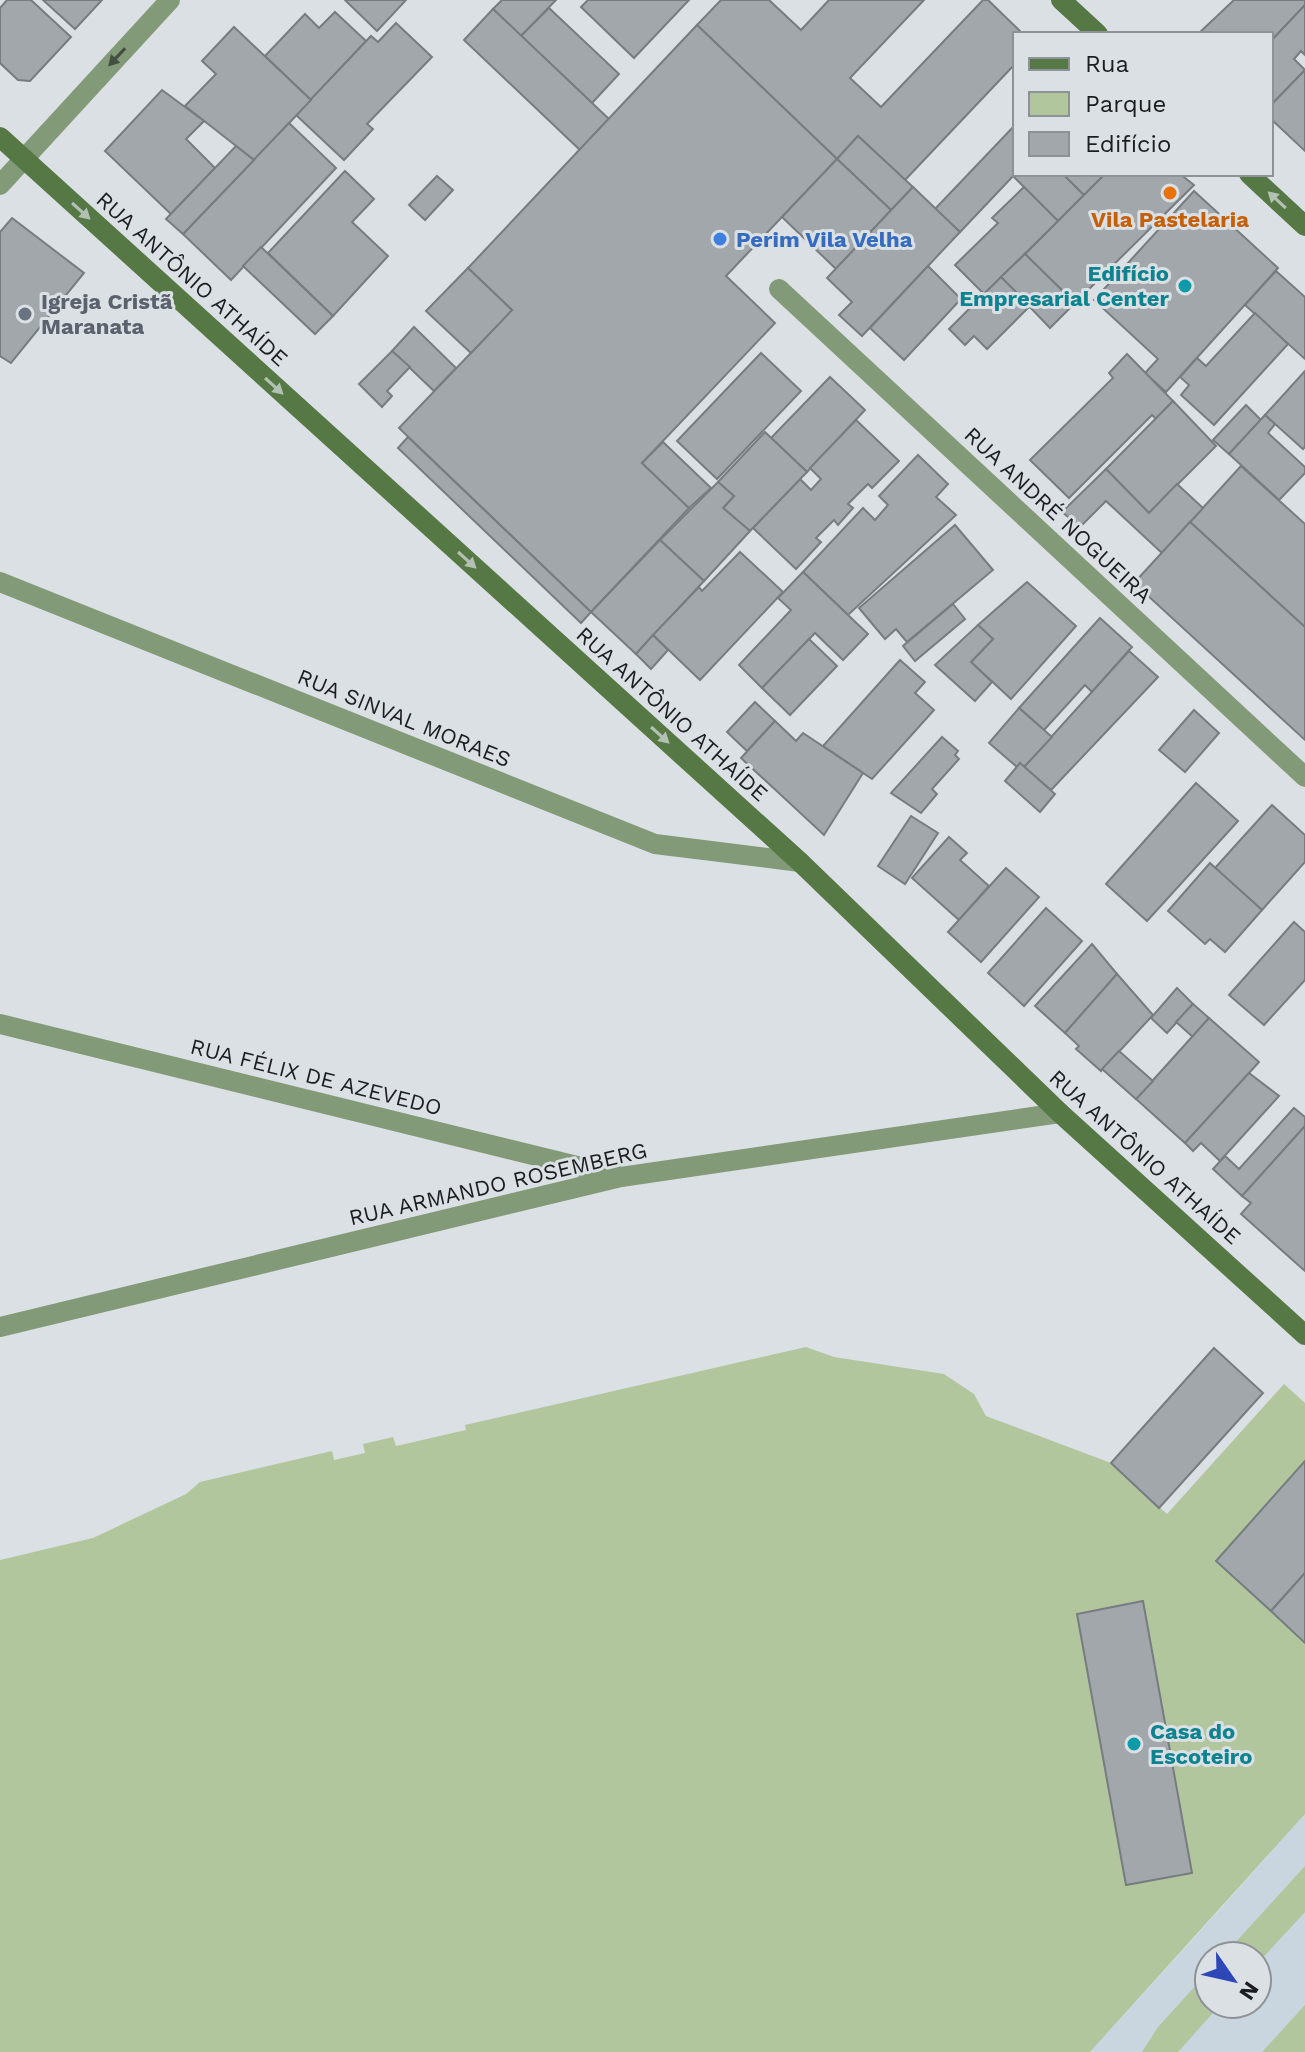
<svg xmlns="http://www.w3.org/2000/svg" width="1305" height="2052" viewBox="0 0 1305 2052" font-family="'Work Sans',sans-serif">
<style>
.built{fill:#c9d6df;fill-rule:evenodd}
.green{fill:#b2c69d}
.building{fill:#a1a7ab;stroke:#767c80;stroke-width:2}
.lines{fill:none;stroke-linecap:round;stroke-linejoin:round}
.street{stroke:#829a77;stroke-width:20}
.secondary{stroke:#557844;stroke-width:20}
.oneway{fill:#444f42}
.oneway2{fill:#b3c1b5}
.food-dot{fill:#e8710a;stroke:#dbe0e5;stroke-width:3}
.shop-dot{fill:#3f7fe0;stroke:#dbe0e5;stroke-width:3}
.culture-dot{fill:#0f9aa8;stroke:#dbe0e5;stroke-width:3}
.worship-dot{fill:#6b7280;stroke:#dbe0e5;stroke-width:3}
.labels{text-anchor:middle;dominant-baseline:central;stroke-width:6;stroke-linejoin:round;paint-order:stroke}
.food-label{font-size:22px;font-weight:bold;fill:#c56008;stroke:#dbe0e5}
.shop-label{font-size:22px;font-weight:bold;fill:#366cbe;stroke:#dbe0e5;text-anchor:start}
.culture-label{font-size:22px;font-weight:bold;fill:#0d838f;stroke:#dbe0e5;text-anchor:end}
.street-label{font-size:22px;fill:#1b1d1f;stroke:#dbe0e5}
.worship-label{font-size:22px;font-weight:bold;fill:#5b616d;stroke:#dbe0e5;text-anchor:start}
</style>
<rect width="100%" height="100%" fill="#dbe0e5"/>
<path class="built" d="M1305 1814V2052H1090L1206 1925ZM1209 1956H1257V2004H1209Z"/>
<g class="green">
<path d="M806 1347 834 1357 944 1374 974 1394 986 1416 1111 1463 1167 1514 1284 1384 1305 1403V1461L1216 1561 1305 1643V1814L1090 2052H0V1560L93 1538 186 1494 200 1482 332 1451 334 1460 365 1453 363 1444 393 1437 396 1446 466 1430 465 1425Z"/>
<path d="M1305 1866V1912L1257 1964V1956H1223Z"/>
<path d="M1209 1971V2004H1221L1178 2052H1142L1158 2027Z"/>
<path d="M1305 2005V2052H1262Z"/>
</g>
<g class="building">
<path d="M7 0H31L71 37 30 81 18 80 0 63V8Z"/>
<path d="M43 0H102L75 29Z"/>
<path d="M345 0H406L377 31Z"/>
<path d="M502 0H556L521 36 493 9Z"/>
<path d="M588 0H689L634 58 581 7Z"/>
<path d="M721 0H769L801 30 829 0H924L850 78 881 107 983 0H988L1023 34H1015V64L905 180 858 136 837 159 697 25Z"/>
<path d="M1234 0H1305V5L1271 41V34H1198Z"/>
<path d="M1305 5V55L1301 51 1294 59 1305 70 1271 105V41Z"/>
<path d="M549 8 619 74 592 103 521 36Z"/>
<path d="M493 9 609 119 580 150 464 40Z"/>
<path d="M335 12 366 41 311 100 265 56 305 14 319 28Z"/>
<path d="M396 23 432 57 367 124 373 129 344 160 296 115 371 36 378 42Z"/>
<path d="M697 25 837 159 726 276 775 323 642 463 689 508 591 612 399 428 512 310 468 268Z"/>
<path d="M234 27 311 100 254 160 185 106 216 74 202 61Z"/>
<path d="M1305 70V151L1271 119V105Z"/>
<path d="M162 90 204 121 186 139 215 168 171 214 105 151Z"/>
<path d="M289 123 336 168 231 280 183 234Z"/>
<path d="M1015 125V174L960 232 935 209Z"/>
<path d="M858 136 913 187 891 210 837 159Z"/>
<path d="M236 146 254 160 183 234 166 219Z"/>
<path d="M837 159 891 210 836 269 782 217Z"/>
<path d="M345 171 374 199 352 222 388 256 333 316 268 253Z"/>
<path d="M1015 174H1063L1084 195 1058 221 1013 176Z"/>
<path d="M1063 174H1105L1084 195Z"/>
<path d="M1105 174H1180L1194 185 1075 303 1025 254Z"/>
<path d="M437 176 453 190 425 220 409 205Z"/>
<path d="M913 187 960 232 862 336 839 315 852 302 827 278Z"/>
<path d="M1024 187 1058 221 984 294 955 265 998 223 992 218Z"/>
<path d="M1194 191 1278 268 1166 392 1145 373 1158 359 1094 300Z"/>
<path d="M12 218 84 273 11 363 0 356V232Z"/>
<path d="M261 247 333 316 315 334 243 266Z"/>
<path d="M1025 254 1075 303 1050 328 1001 277Z"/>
<path d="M928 266 961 299 904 360 870 328Z"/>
<path d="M468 268 512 310 471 353 426 311Z"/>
<path d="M1276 271 1305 297V359L1245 305Z"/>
<path d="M1001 277 1030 306 987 349 974 336 965 345 949 329Z"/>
<path d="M1255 313 1288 344 1214 425 1181 395 1189 385 1180 377 1197 358 1206 366Z"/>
<path d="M414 327 456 368 434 391 392 351Z"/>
<path d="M392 351 410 367 387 391 392 396 382 407 359 384Z"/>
<path d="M761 353 801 391 717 479 677 441Z"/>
<path d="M1127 354 1173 401 1156 419 1152 415 1069 498 1030 460 1113 378 1109 373Z"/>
<path d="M1305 371V447L1303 449 1265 415Z"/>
<path d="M830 377 865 410 807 472 771 438Z"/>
<path d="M1173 401 1216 446 1149 513 1106 469Z"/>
<path d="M1246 405 1261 420 1229 454 1213 440Z"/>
<path d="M1265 415 1275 424 1268 433 1305 467V473L1279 500 1229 454Z"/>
<path d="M856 420 899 461 872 488 868 484 848 504 853 508 838 525 834 520 816 538 821 542 796 569 753 528 800 479 811 490 821 479 810 468Z"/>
<path d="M765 432 807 472 750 531 723 508 734 496 718 482Z"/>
<path d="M408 437 591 612 581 623 398 448Z"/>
<path d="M663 442 711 488 689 508 642 463Z"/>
<path d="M918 455 948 484 936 497 956 515 848 615 803 572 863 508 875 520 888 505 879 496Z"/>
<path d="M1241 466 1305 524V627L1190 522Z"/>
<path d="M1106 469 1149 513 1177 484 1203 508 1162 553 1106 501 1080 527 1062 512Z"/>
<path d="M718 482 734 496 723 508 750 531 704 581 660 540Z"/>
<path d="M1190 522 1305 627V740L1134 583Z"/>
<path d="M955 525 993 570 907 642 896 629 885 639 859 608Z"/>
<path d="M660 540 704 581 636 654 591 612Z"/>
<path d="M740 552 783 592 700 680 653 635 699 587 702 591Z"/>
<path d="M803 572 868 634 843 660 815 633 762 688 739 665 791 610 778 598Z"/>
<path d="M1027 582 1076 626 1011 699 971 662 993 639 978 625Z"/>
<path d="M953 604 965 619 915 661 903 646Z"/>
<path d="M1100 618 1132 647 1092 692 1085 685 1044 730 1019 708Z"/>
<path d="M978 625 993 639 971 662 992 682 975 701 935 665Z"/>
<path d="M653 635 668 650 651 669 636 654Z"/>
<path d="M809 639 837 666 790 715 762 688Z"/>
<path d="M1129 651 1158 677 1051 790 1024 767Z"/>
<path d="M900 660 925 682 915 693 934 710 872 779 823 746Z"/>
<path d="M755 702 775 721 747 751 727 732Z"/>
<path d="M1019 708 1052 737 1024 767 1020 763 1017 767 989 743Z"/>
<path d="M1194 710 1219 733 1185 772 1159 750Z"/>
<path d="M775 721 796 741 803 733 863 773 824 835 741 758Z"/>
<path d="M942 737 958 751 955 755 959 759 932 789 937 794 921 813 891 793Z"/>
<path d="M1020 763 1055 794 1040 812 1005 781Z"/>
<path d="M1196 783 1238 821 1147 921 1106 884Z"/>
<path d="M1272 805 1305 835V862L1262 910 1215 868Z"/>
<path d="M911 816 938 833 905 884 878 866Z"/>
<path d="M949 837 967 853 960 860 989 886 959 920 912 878Z"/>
<path d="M1210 863 1262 910 1225 952 1210 939 1205 944 1168 911Z"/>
<path d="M1006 868 1039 897 981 962 948 932Z"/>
<path d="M1046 908 1082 941 1024 1006 988 973Z"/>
<path d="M1294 922 1305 932V980L1264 1025 1229 995Z"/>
<path d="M1092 944 1117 974 1065 1033 1035 1006Z"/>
<path d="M1117 974 1153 1015 1101 1071 1076 1049 1079 1046 1065 1033Z"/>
<path d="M1177 988 1193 1004 1167 1033 1151 1018Z"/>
<path d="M1193 1004 1209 1018 1193 1037 1176 1022Z"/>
<path d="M1209 1018 1259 1062 1185 1143 1136 1099Z"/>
<path d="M1119 1051 1153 1081 1136 1099 1102 1069Z"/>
<path d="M1249 1073 1279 1096 1220 1161 1201 1143 1193 1151 1185 1143Z"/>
<path d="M1294 1108 1305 1117V1126L1242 1196 1213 1169 1225 1156 1239 1169Z"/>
<path d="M1305 1126V1271L1241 1214 1251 1203 1242 1196Z"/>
<path d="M1214 1348 1263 1393 1159 1508 1111 1463Z"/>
<path d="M1305 1461V1573L1271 1611 1216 1561Z"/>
<path d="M1305 1573V1643L1271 1611Z"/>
<path d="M1143 1601 1192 1873 1126 1885 1077 1614Z"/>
</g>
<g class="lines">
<g class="street">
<path d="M0 185 170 0"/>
<path d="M779 289 1305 777"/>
<path d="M0 582 655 844 800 862"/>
<path d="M0 1024 618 1176"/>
<path d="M0 1327 621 1177 1060 1113"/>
</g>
<g class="secondary">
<path d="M1061 0 1098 34"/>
<path d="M0 137 800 862 1060 1113 1305 1335"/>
<path d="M1249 174 1305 226"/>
</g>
</g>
<defs><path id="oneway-solid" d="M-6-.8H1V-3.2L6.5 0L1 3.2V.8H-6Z" transform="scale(2)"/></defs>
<use class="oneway" href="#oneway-solid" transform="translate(117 57) rotate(133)"/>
<g class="oneway2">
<use href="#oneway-solid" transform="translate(1277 200) rotate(-137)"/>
<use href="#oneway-solid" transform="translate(81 211) rotate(42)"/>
<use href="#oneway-solid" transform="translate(274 386) rotate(42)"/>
<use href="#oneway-solid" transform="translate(467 560) rotate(42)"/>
<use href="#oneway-solid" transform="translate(660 735) rotate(42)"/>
</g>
<circle class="food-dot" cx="1170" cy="193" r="8"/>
<circle class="shop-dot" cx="720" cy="239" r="8"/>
<g class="culture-dot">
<circle cx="1185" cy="286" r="8"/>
<circle cx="1134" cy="1744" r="8"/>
</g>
<circle class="worship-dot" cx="25" cy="314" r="8"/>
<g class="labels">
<g class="food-label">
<text x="1170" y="219">Vila Pastelaria</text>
</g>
<g class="shop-label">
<text x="736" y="239">Perim Vila Velha</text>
</g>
<g class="culture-label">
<text x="1169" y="273">Edifício<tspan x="1169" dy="25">Empresarial Center</tspan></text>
<text x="1150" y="1731" text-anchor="start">Casa do<tspan x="1150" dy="25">Escoteiro</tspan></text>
</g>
<g class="street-label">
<text transform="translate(192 279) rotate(42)">RUA ANTÔNIO ATHAÍDE</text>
<text transform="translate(1058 515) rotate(43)">RUA ANDRÉ NOGUEIRA</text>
<text transform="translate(672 714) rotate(42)">RUA ANTÔNIO ATHAÍDE</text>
<text transform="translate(404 718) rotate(22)">RUA SINVAL MORAES</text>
<text transform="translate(316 1077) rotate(14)">RUA FÉLIX DE AZEVEDO</text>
<text transform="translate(1145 1157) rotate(42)">RUA ANTÔNIO ATHAÍDE</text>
<text transform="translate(498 1184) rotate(-13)">RUA ARMANDO ROSEMBERG</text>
</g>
<g class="worship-label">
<text x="41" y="301">Igreja Cristã<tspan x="41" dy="25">Maranata</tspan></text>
</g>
</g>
<rect x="1013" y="32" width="260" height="144" fill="#dbe0e5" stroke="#8e9296" stroke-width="2"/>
<rect x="1029" y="58" width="40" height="12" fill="#557844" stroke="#8e9296" stroke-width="2"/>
<text x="1085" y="72" font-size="24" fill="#1b1d1f">Rua</text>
<rect x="1029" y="92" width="40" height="24" fill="#b2c69d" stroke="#8e9296" stroke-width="2"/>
<text x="1085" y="112" font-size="24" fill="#1b1d1f">Parque</text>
<rect x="1029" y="132" width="40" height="24" fill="#a1a7ab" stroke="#8e9296" stroke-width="2"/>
<text x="1085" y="152" font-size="24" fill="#1b1d1f">Edifício</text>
<g transform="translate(1233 1980) rotate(124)"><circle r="38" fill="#dbe0e5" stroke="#8e9296" stroke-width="2"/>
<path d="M0-6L14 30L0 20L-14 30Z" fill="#2d47b7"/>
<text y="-12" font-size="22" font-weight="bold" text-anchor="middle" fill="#1b1d1f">N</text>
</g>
</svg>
